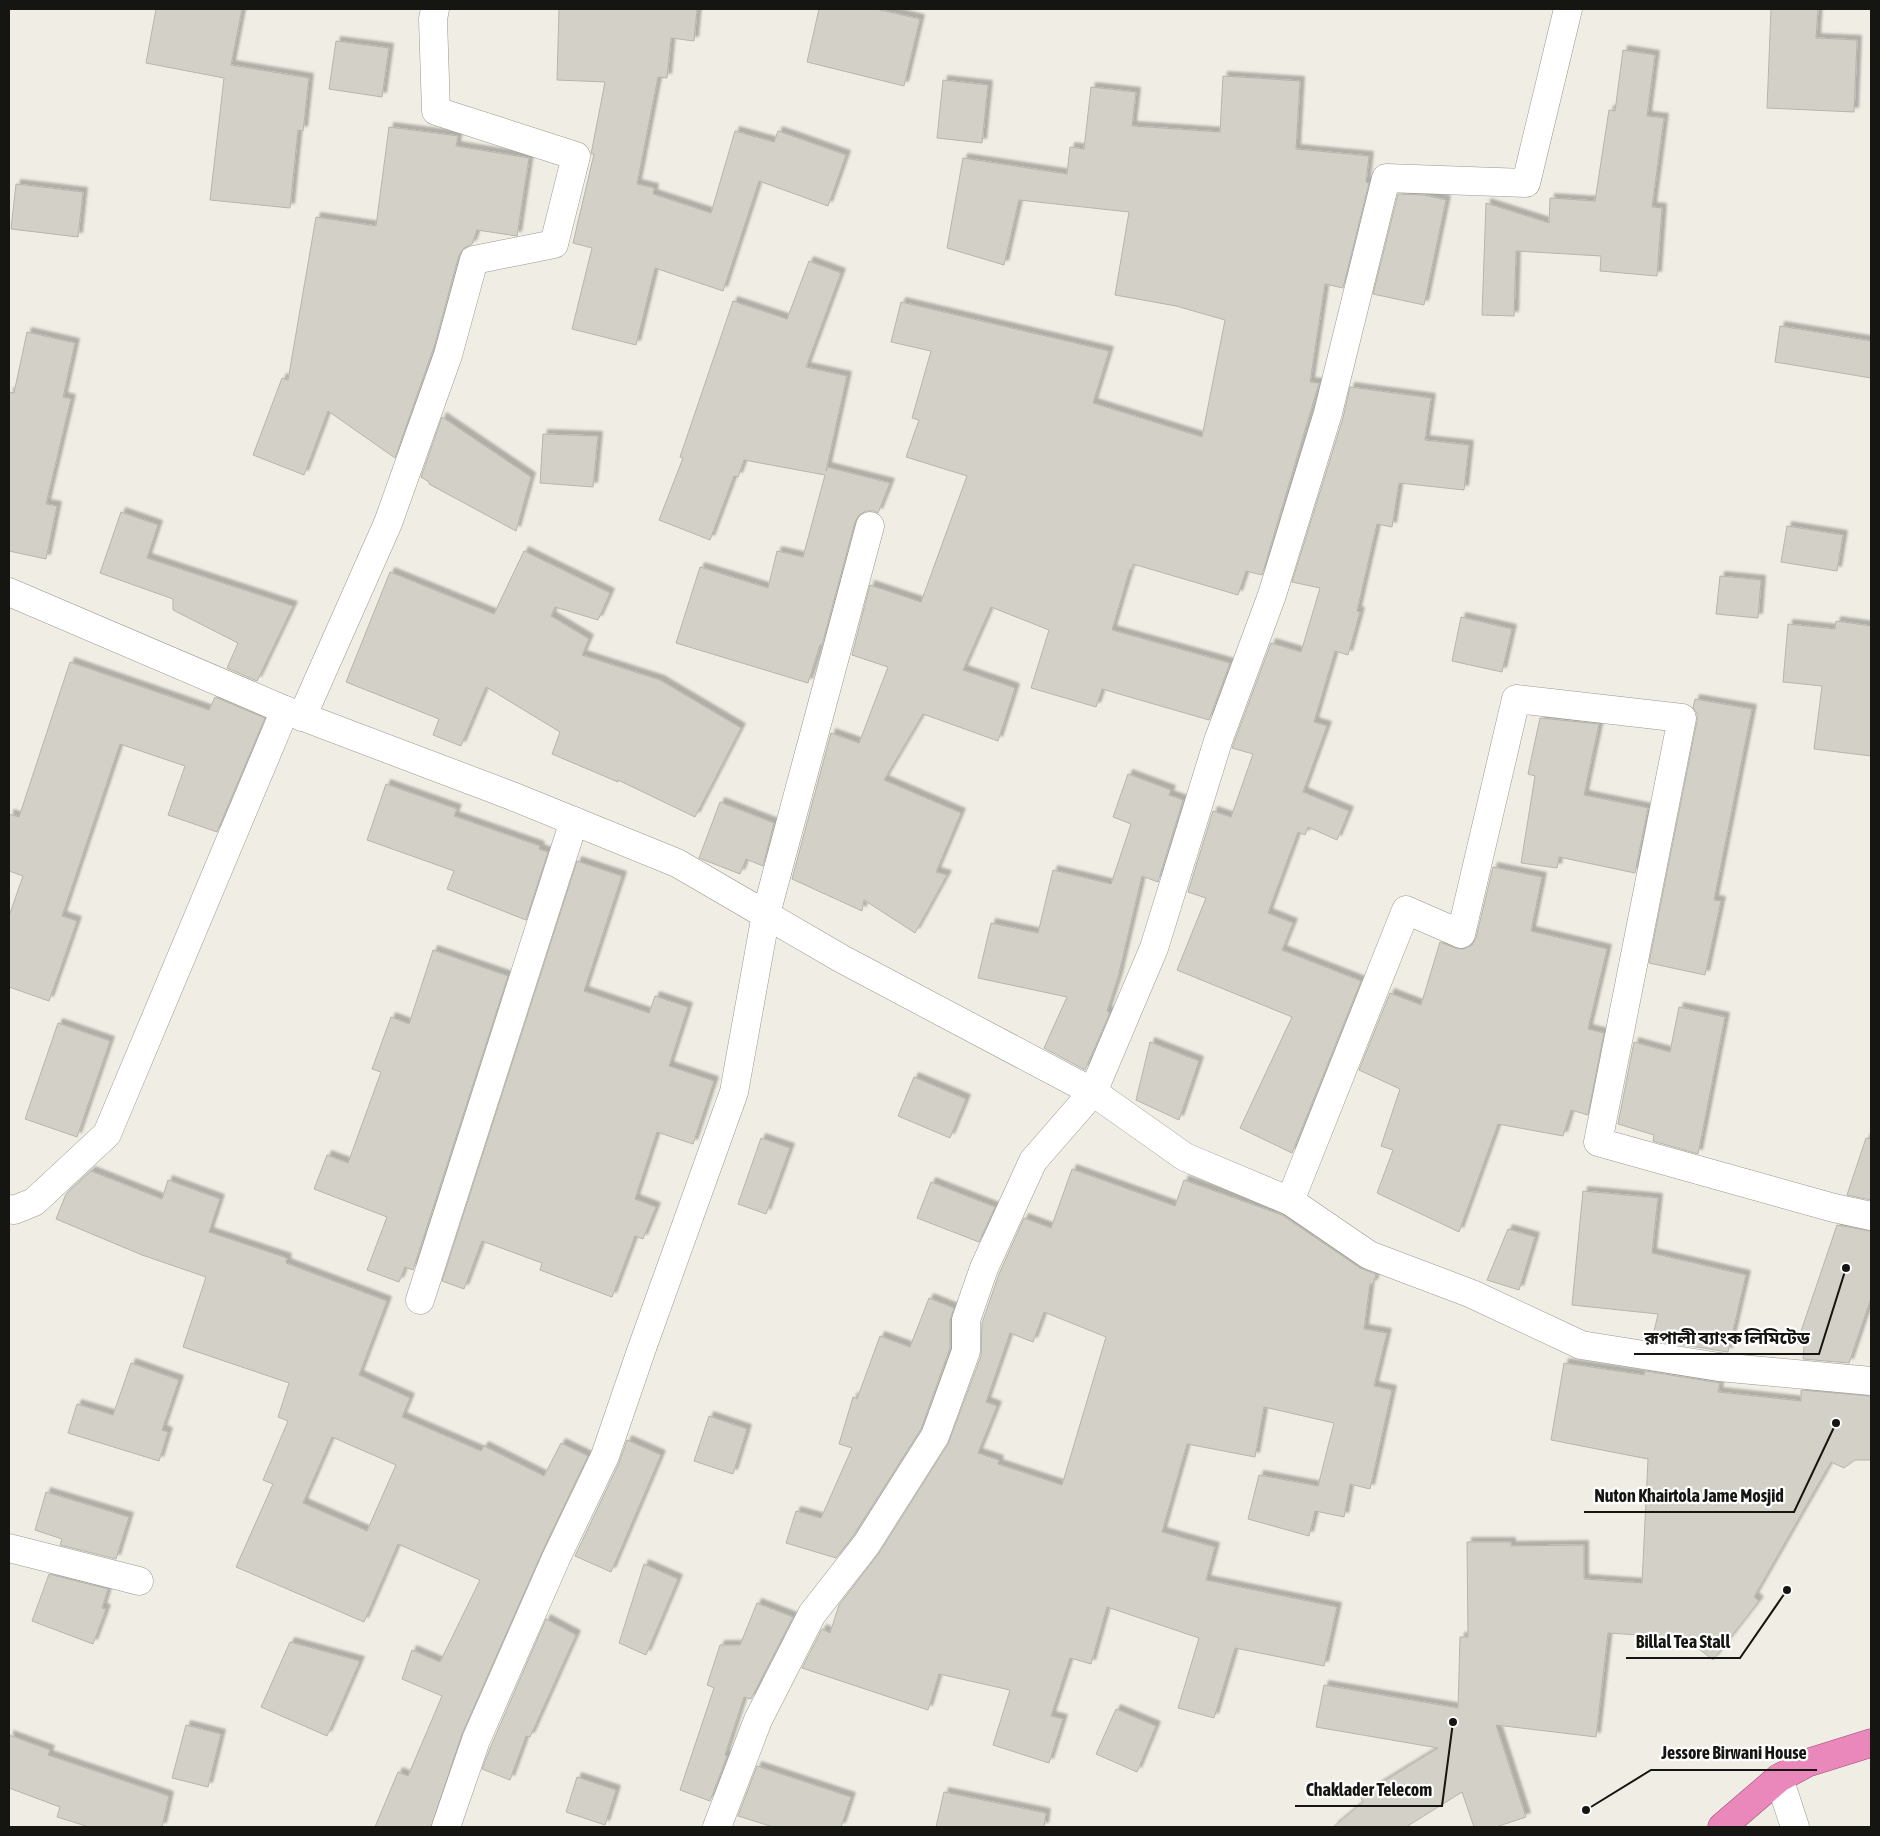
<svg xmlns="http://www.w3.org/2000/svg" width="1880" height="1836" viewBox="0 0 1880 1836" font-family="'Asap Condensed','Noto Sans Bengali',sans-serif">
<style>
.building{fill:#d3d1c7;stroke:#b7b5ab;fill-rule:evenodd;filter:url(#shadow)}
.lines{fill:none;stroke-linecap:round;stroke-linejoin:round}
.minor-casing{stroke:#9a988e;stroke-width:29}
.trunk-casing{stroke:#9c4d74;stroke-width:29}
.minor{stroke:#fff;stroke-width:28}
.trunk{stroke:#ea88bb;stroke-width:28}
.leader{fill:none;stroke:#151511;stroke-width:2}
.callout-dot{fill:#151511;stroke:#fff;stroke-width:2}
.callout-label{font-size:18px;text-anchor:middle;font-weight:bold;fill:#151511;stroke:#fff;stroke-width:4.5;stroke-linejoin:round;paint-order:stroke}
</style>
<defs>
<filter id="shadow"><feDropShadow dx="4.5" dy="-4.5" stdDeviation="1" flood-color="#0004"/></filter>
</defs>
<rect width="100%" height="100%" fill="#f0eee4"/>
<g class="building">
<path d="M156 9H242L231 65 309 78 303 131 298 130 290 208 210 200 224 78 146 63Z"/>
<path d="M559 9H697L694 41 671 38 667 78 658 77 637 184 654 188 653 194 711 213 735 131 774 142 778 131 846 155 828 206 759 181 723 291 655 268 636 345 572 329 592 248 573 243 594 154H591L605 82 557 80Z"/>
<path d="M819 9H876L920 19 904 86 807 62Z"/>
<path d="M1771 9H1818L1816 38 1857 40 1854 112 1767 108Z"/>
<path d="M336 41 389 48 382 97 329 89Z"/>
<path d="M1623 50 1655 55 1647 116 1664 118 1652 207 1662 208 1657 276 1600 271 1601 256 1516 251 1514 316 1482 315 1486 203 1549 223 1550 198 1595 201 1609 110 1615 111Z"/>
<path d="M1223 76 1300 81 1296 149 1369 156 1366 182 1369 183 1343 288 1325 284 1310 382 1319 383 1262 575 1246 571 1238 595 1133 564 1132 570 1130 569 1112 630 1230 663 1209 720 1102 689 1096 707 1031 688 1049 630 991 607 963 670 1015 688 998 741 923 714 884 780 961 813 936 872 947 875 915 933 864 900 862 911 792 879 831 733 859 743 888 667 852 655 870 585 921 602 967 476 906 457 919 420 912 418 931 351 891 342 901 302 1109 351 1093 403 1202 437 1225 320 1176 306 1115 295 1129 212 1019 200 1004 265 947 248 963 158 1067 174 1070 147 1084 149 1091 87 1136 92 1132 126 1220 132Z"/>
<path d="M943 80 988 85 982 143 937 138Z"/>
<path d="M389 127 458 136 456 146 529 158 517 236 477 230 472 244 464 248 459 255 435 344 395 458 328 411 304 475 253 455 282 378 288 380 316 217 376 226Z"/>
<path d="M16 184 83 192 78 237 11 229Z"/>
<path d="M1398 194 1424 195 1446 200 1424 305 1373 294Z"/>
<path d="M809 261 841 273 806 367 847 376 826 471 827 467 890 483 878 513 874 511H866L859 515 855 522 822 645H820L808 683 676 643 700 567 768 588 777 551 803 557 825 475 744 460 738 477 734 476 710 540 659 520 683 458 680 457 733 301 787 319Z"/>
<path d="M1780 326 1871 341V378L1775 362Z"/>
<path d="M27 332 75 343 63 397 71 399 46 504 57 506 46 559 9 551V392L14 393Z"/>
<path d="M1350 387 1431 398 1425 440 1469 445 1464 490 1399 483 1392 527 1377 524 1357 611 1360 612 1348 655 1335 651 1314 722 1327 726 1303 792 1349 811 1337 840 1308 827 1305 835 1298 832 1268 913 1293 923 1282 950 1361 981 1292 1153 1240 1128 1292 1017 1177 970 1206 898 1188 892 1213 811 1231 817 1253 754 1232 748 1271 643 1301 652 1320 588 1292 582 1343 418Z"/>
<path d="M442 417 531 477 516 531 429 484V482L421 477Z"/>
<path d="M543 434 598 436 593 487 540 483Z"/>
<path d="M121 512 158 525 147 558 293 606 257 681 227 668 238 643 173 610V599L100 573Z"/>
<path d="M1787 526 1843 535 1837 571 1781 562Z"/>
<path d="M524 551 610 593 598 620 555 607 551 616 589 639 582 655 660 680 741 728 695 817 618 780V782L552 754 560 732 486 687 461 746 433 735 439 719 346 682 390 572 494 614Z"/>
<path d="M1720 576 1761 580 1758 618 1716 614Z"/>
<path d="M1461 617 1512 629 1502 672 1452 661Z"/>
<path d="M1836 621 1871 626V756L1814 749 1822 686 1783 682 1788 624 1835 629Z"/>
<path d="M70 662 209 710 215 697 265 718 217 832 168 815 185 766 120 744 62 916 77 921 49 1001 9 987V916L23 876 9 871V814L19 817Z"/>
<path d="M1695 699 1752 709 1714 900 1721 901 1705 975 1649 963 1697 721V713L1693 708Z"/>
<path d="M1540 718 1599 724 1584 795 1648 808 1635 873 1559 857 1557 868 1521 863 1535 776 1528 774Z"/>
<path d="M1128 774 1171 790 1169 795 1183 800 1158 882 1142 876 1118 977 1107 1011 1109 1012V1015L1085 1070 1044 1048 1067 997 978 978 991 923 1038 933 1053 870 1111 884 1131 824 1113 817Z"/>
<path d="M386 784 457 809 454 816 540 846 539 849 548 852 526 920 447 889 454 871 367 840Z"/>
<path d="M720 802 774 823 763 866 746 859 740 874 699 858Z"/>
<path d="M577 861 622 876 584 991 649 1013 655 996 688 1007 669 1066 714 1081 693 1144 657 1132 635 1199 656 1207 643 1239 635 1236 612 1297 540 1270 542 1263 482 1241 464 1289 442 1281Z"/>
<path d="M1493 867 1542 877 1531 931 1607 949 1588 1029 1604 1033 1588 1115 1571 1110 1563 1136 1498 1124 1459 1232 1377 1193 1393 1150 1381 1146 1400 1089 1359 1070 1390 993 1421 1005 1440 942 1455 948 1463 949 1472 945 1476 938Z"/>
<path d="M433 950 508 976 413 1270 405 1267 399 1282 367 1270 387 1217 314 1189 327 1155 348 1163 381 1072 372 1069 391 1017 409 1024Z"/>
<path d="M1679 1007 1725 1017 1698 1154 1653 1141 1654 1135 1618 1124 1634 1042 1670 1052Z"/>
<path d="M58 1023 110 1041 77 1137 25 1119Z"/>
<path d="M1150 1042 1199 1061 1179 1120 1136 1100Z"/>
<path d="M914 1077 966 1099 950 1138 898 1116Z"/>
<path d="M761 1138 790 1148 766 1214 738 1204Z"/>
<path d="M1866 1138 1871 1139V1200L1847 1195Z"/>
<path d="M1072 1169 1175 1206 1184 1180 1282 1215 1360 1268 1376 1274 1373 1284H1370L1364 1329 1387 1333 1374 1386 1392 1390 1370 1489 1350 1484 1344 1517 1315 1511 1309 1536 1248 1519 1259 1475 1318 1486 1334 1423 1264 1407 1255 1457 1187 1444 1162 1532 1215 1547 1206 1580 1337 1607 1324 1666 1235 1648 1214 1718 1178 1708 1199 1638 1107 1607 1091 1664 1070 1658 1051 1716 1063 1719 1049 1763 993 1745 1010 1690 939 1674 928 1710 802 1668 822 1629 830 1633 839 1605 879 1553 948 1444 981 1356 982 1323 999 1274 1024 1218 1051 1228ZM1044 1312 1106 1337 1062 1485 998 1464 999 1460 978 1453 997 1406 986 1402 1010 1333 1033 1342Z"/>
<path d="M91 1171 162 1199 168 1180 220 1199 209 1232 287 1258 286 1263 387 1301 359 1375 410 1398 402 1417 481 1451 484 1446 544 1476 561 1443 588 1456 543 1550 462 1734 431 1827H375L398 1772 408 1776 442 1696 402 1679 412 1650 440 1662 480 1580 398 1544 364 1622 236 1567 273 1484 263 1480 288 1421 278 1417 289 1383 183 1347 206 1277 142 1255 56 1219 66 1194ZM332 1437 396 1465 367 1531 303 1503Z"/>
<path d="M931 1182 995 1207 979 1242 917 1218Z"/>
<path d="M1583 1191 1658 1198 1652 1253 1746 1275 1728 1352 1652 1340 1658 1314 1572 1305Z"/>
<path d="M1837 1225 1871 1231V1298L1849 1363 1803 1359 1804 1346 1797 1343Z"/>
<path d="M1508 1229 1535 1237 1519 1290 1487 1280Z"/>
<path d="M929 1298 954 1308 950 1320V1348L921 1429 853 1536 836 1558 786 1543 796 1511 821 1518 852 1448 839 1444 853 1397 857 1399 880 1336 910 1347Z"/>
<path d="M131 1363 179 1380 162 1430 168 1432 159 1461 68 1433 77 1404 113 1415Z"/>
<path d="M1564 1363 1644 1375 1645 1371 1720 1383 1718 1392 1801 1401V1390L1871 1396V1460H1855L1844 1468 1831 1462 1754 1597 1759 1601 1713 1660 1685 1638 1608 1633 1596 1737 1496 1725 1526 1817 1496 1827H1474L1462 1792 1406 1827H1333L1363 1802 1360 1796 1438 1748 1316 1727 1324 1685 1458 1708 1460 1637H1468L1467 1542H1511V1546L1584 1545V1579L1642 1583 1648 1459 1551 1440Z"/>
<path d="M709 1416 747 1429 733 1474 694 1461Z"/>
<path d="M627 1440 661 1455 611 1572 575 1556 619 1463Z"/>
<path d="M46 1492 129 1517 116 1559 60 1545 62 1539 35 1530Z"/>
<path d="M644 1564 678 1579 646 1655 619 1643Z"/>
<path d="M49 1574 108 1589 102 1608 106 1609 93 1644 32 1621Z"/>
<path d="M757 1603 793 1617 751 1699 744 1697 725 1755 727 1756 710 1801 680 1790 714 1688 707 1685 720 1645H740Z"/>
<path d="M546 1619 576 1635 530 1737 526 1736 510 1780 482 1769 491 1746Z"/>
<path d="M290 1642 360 1661 327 1736 261 1707Z"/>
<path d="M1116 1709 1156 1726 1137 1772 1096 1754Z"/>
<path d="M186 1725 221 1734 208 1787 172 1778Z"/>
<path d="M9 1735 50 1750 48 1755 169 1796 162 1827H89L57 1817 60 1807 9 1788Z"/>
<path d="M757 1766 851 1797 841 1827H773L738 1816Z"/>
<path d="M577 1777 616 1790 605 1825 566 1812Z"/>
<path d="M944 1792 1046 1813 1044 1827H936Z"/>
</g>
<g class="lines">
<defs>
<g id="minor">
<path d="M9 592 285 710 512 796 677 863 842 959 1093 1092 1185 1157 1290 1201 1369 1255 1472 1294 1581 1345 1719 1367 1871 1381"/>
<path d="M302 717 388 523 448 355 474 260 554 244 576 156 436 111 433 19 435 9"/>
<path d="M1290 1201 1406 910 1461 934 1516 699 1682 718 1598 1142 1834 1208 1871 1216"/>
<path d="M9 1209 14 1210 34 1202 107 1134 285 710"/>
<path d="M420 1300 574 821"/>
<path d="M9 1548 139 1581"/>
<path d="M1779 1778 1795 1827"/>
<path d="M446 1827 476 1740 557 1556 605 1456 641 1351 734 1092 766 914 870 526"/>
<path d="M717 1827 758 1720 812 1614 866 1545 935 1436 966 1351V1320L984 1268 1033 1161 1093 1092 1154 948 1218 741 1272 595 1328 413 1386 178 1526 183 1568 9"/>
</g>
<path id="trunk" d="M1722 1827 1779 1778 1807 1763 1871 1743"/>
</defs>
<use href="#minor" class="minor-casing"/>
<use href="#trunk" class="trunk-casing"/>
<use href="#minor" class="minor"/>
<use href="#trunk" class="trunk"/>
</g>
<path class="leader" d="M1846 1268L1819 1354H1634M1836 1423L1794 1512H1584M1787 1590L1740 1658H1626M1586 1810L1651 1770H1817M1453 1722L1442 1806H1295"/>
<g class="callout-dot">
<circle cx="1846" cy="1268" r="5"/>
<circle cx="1836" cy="1423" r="5"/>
<circle cx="1787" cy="1590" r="5"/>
<circle cx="1586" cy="1810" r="5"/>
<circle cx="1453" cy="1722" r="5"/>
</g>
<g class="callout-label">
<text x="1727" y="1344">রূপালী ব্যাংক লিমিটেড</text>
<text x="1689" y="1502">Nuton Khairtola Jame Mosjid</text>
<text x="1683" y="1648">Billal Tea Stall</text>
<text x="1734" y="1759">Jessore Birwani House</text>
<text x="1369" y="1796">Chaklader Telecom</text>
</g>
<rect width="1880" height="1836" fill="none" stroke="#151511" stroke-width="20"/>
</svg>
